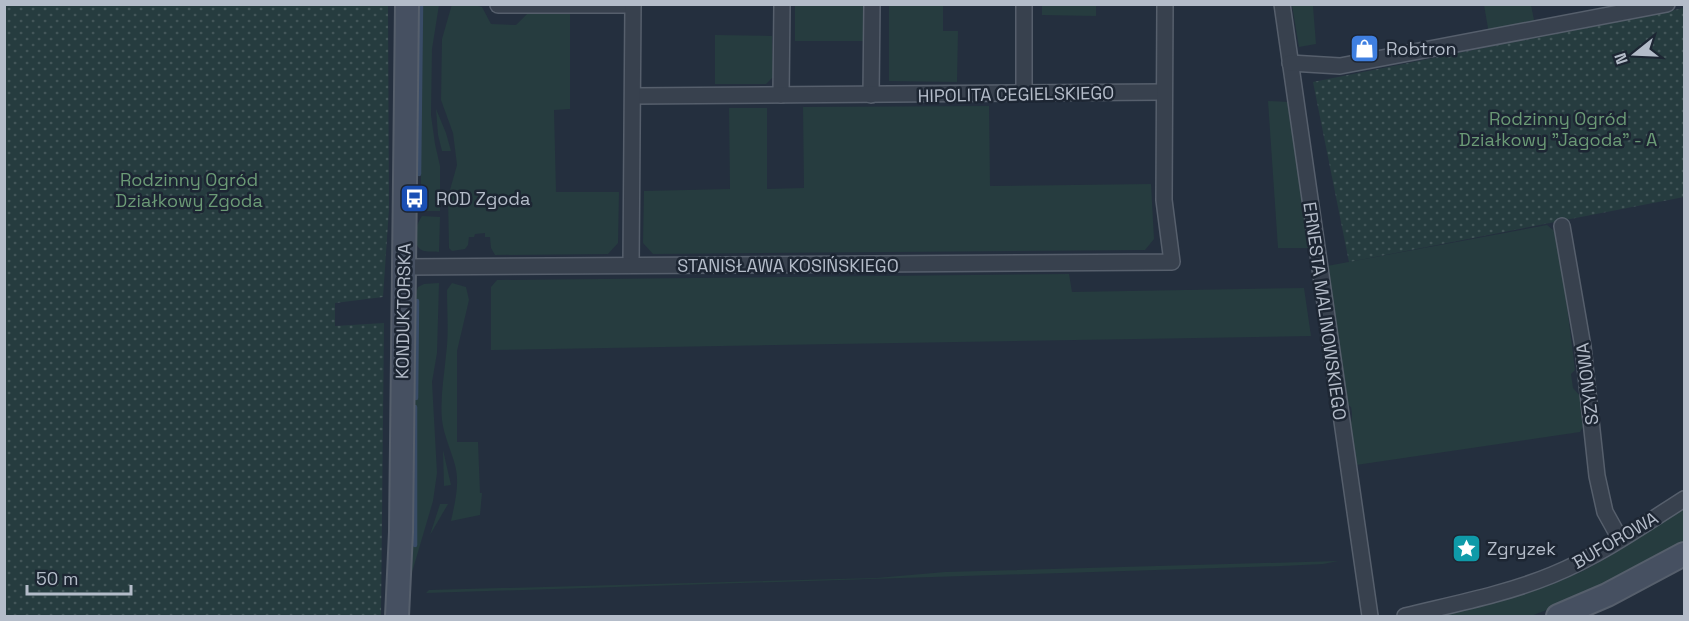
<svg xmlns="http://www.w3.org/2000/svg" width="1689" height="621" viewBox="0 0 1689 621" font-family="'Space Grotesk',sans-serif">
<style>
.green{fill:#263c3f}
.garden{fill:url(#garden-dots)}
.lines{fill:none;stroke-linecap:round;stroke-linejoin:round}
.stream{stroke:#394c67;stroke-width:4.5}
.street-casing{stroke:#565f6c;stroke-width:18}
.secondary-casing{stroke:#565f6c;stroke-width:26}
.street{stroke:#38414e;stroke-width:15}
.secondary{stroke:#465061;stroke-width:22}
.labels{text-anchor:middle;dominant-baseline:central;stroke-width:5;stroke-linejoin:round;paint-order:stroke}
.poi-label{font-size:18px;fill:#b4bcc9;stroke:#1d2633;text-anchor:start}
.street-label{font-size:18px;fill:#b4bcc9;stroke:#1d2633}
.park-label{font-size:18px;fill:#6b9a76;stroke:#1d2633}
</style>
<defs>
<pattern id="garden-dots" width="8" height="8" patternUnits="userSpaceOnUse" patternTransform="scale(1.5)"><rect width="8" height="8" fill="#263c3f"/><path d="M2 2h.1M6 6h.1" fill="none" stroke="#435659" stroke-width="1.8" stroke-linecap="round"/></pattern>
</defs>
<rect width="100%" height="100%" fill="#242f3e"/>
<g class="green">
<path d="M452 4 475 5 482 7 491 24 516 25 528 13 570 14V109L554 110 556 192H619L618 243 608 254 495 255 491 248 490 237H485V233L475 234 474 237H469L468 245 465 249 452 251 449 248 448 197 457 165 453 133 441 100 442 39Z"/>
<path d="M415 5H439L432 49 431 115 435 144 440 166V211H422L421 210V159H411Z"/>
<path d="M795 5H867L863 41H795Z"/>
<path d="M889 5H943V31H958L957 82 889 81Z"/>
<path d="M1042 5H1096V16L1042 15Z"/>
<path d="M1292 5H1322L1313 6 1316 44 1299 47Z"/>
<path d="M1484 5H1531L1535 25 1489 34Z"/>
<path d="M715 35 772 36 773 77 766 84H715Z"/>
<path d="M1268 101 1289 102 1308 248H1278Z"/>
<path d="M989 106 990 186 1151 184 1154 239 1145 250 653 254 643 243 644 191 730 189 729 108H767V189L804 188 803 107Z"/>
<path d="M436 109 446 133 451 151H442L438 135Z"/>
<path d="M422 216 440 217 439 252C435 251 429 252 424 251 410 247 416 224 422 216Z"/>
<path d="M1547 225 1558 234 1575 370 1571 374 1573 388 1580 396 1584 425 1580 432 1356 465 1350 425C1353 418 1352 413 1351 407L1346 404 1327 266Z"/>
<path d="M1069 274 1072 292 1304 288 1311 336 491 350V287L497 280Z"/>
<path d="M439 283 437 353 432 382 437 473 433 501 408 586 410 296H415L418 287 424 284Z"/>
<path d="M452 283 466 287 469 300 457 351V442H478L480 493H482L480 515 451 521C455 502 460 484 455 465 451 450 444 436 442 420 440 398 444 377 446 355 449 334 447 311 447 290Z"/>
<path d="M443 450 451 485 444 486Z"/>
<path d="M440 504H448L430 535Z"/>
<path d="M1684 508V544L1580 597 1531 616H1438C1488 604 1541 592 1587 569 1621 551 1652 529 1684 508Z"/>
<path d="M1338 561 1323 564 1282 566 426 593 429 590 876 578 945 572Z"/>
</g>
<g class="garden">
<path d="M4 5H388L389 209 383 297 335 303V326L384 323 381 616H5Z"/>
<path d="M1684 8V197L1349 262 1313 82Z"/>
</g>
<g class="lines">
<g class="stream">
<path d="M419 174 421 4"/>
<path d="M416 398 417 301"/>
<path d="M415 545V407"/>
</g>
<defs>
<g id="street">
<path d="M1282 4 1370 616"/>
<path d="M498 5H633"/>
<path d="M1290 63 1340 66 1667 4"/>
<path d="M1024 93V4"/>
<path d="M781 95 782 4"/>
<path d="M871 95 872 4"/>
<path d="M633 96 1164 92"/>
<path d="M1562 226 1583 347 1597 476 1605 512 1620 539"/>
<path d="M631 265 633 4"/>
<path d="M404 267 1172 262 1164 200 1165 4"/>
<path d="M1405 616C1454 604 1506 594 1552 575 1599 556 1642 526 1684 499"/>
</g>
<g id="secondary">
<path d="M397 616 401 532 407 4"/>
<path d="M1558 616 1607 595 1684 554"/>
</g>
</defs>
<use href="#street" class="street-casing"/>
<use href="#secondary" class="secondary-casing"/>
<use href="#street" class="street"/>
<use href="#secondary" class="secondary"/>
</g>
<defs>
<symbol id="shop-square" viewBox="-11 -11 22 22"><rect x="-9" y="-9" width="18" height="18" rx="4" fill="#3f7fe0" stroke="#1d2633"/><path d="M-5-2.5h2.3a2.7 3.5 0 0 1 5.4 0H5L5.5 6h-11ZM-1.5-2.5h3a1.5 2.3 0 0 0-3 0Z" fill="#fff"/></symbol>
<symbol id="bus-square" viewBox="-11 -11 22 22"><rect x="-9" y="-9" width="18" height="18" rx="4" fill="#1a4fb4" stroke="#1d2633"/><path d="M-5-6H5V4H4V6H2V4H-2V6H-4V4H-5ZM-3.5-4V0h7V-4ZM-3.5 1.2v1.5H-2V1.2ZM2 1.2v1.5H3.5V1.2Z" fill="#fff"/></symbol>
<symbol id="sight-square" viewBox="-11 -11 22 22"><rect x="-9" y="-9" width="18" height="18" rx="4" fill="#0f9aa8" stroke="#1d2633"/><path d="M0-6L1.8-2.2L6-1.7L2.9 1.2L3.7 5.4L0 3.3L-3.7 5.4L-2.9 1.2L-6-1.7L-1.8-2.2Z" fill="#fff"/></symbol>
</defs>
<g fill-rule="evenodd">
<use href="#shop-square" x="1348" y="32" width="33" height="33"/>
<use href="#bus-square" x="398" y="182" width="33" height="33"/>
<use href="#sight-square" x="1450" y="532" width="33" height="33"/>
</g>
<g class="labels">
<g class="poi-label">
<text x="1386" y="48">Robtron</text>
<text x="436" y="198">ROD Zgoda</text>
<text x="1487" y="548">Zgryzek</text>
</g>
<g class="street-label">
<text transform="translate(1016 94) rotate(-1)">HIPOLITA CEGIELSKIEGO</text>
<text x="788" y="265">STANISŁAWA KOSIŃSKIEGO</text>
<text transform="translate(403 311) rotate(-89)">KONDUKTORSKA</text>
<text transform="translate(1325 311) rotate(82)">ERNESTA MALINOWSKIEGO</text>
<text transform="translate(1587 384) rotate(-97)">SZYNOWA</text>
<text transform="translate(1615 540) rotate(-30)">BUFOROWA</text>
</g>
<g class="park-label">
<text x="1558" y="118">Rodzinny Ogród<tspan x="1558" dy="21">Działkowy "Jagoda" - A</tspan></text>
<text x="189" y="179">Rodzinny Ogród<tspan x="189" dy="21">Działkowy Zgoda</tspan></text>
</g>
</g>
<rect width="1689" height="621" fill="none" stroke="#b4bcc9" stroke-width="12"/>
<g transform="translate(1635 54) rotate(252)" stroke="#1d2633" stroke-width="4.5" paint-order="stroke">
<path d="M0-4.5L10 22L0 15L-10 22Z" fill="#b4bcc9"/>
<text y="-9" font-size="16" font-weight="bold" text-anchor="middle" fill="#b4bcc9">N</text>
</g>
<path d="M27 585v9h104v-9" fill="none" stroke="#b4bcc9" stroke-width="3"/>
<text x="36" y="585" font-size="18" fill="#b4bcc9" stroke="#1d2633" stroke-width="4.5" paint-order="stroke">50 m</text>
</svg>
